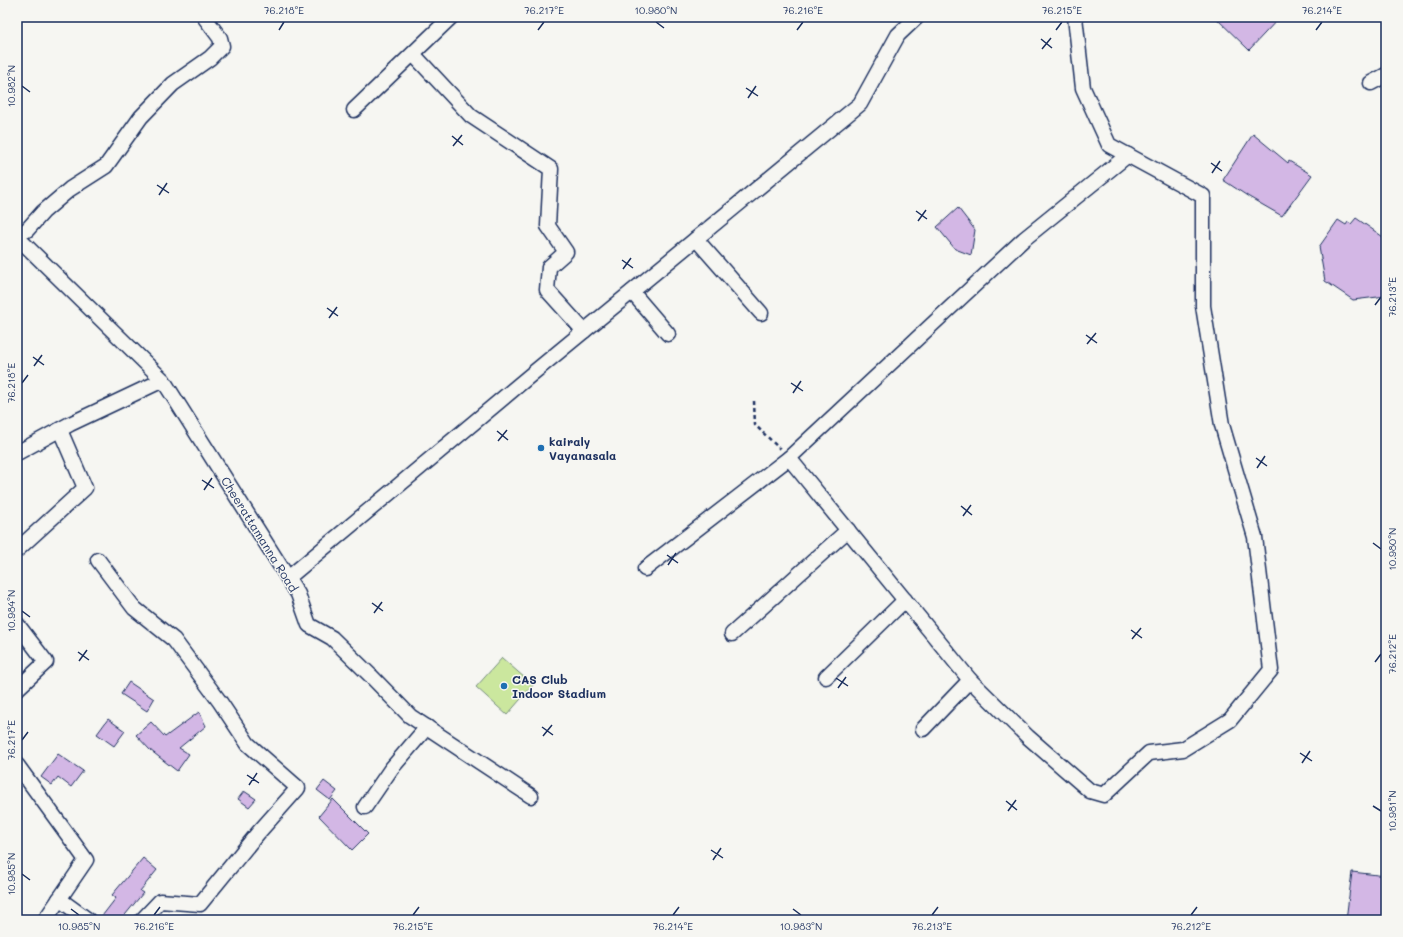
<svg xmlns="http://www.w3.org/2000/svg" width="1403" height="937" viewBox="0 0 1403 937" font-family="Mali,sans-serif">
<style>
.green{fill:#cbe79e;stroke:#738b7e}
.building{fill:#d3b7e5;stroke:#1b2f5e}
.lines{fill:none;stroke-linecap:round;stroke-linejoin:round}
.minor-casing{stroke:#1b2f5e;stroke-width:17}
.path{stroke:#1b2f5e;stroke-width:2.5;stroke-dasharray:4 3;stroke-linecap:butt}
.minor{stroke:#f6f6f2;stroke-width:14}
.ticks{fill:none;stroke:#1b2f5e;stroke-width:1.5}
.poi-dot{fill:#1f6fb2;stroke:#f6f6f2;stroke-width:1.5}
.labels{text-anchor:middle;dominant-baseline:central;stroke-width:3;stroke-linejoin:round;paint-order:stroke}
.poi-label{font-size:12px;font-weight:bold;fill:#1b2f5e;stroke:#f6f6f2;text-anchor:start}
.street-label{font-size:12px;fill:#1b2f5e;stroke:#f6f6f2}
.neatline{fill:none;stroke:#1b2f5e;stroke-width:1.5}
.ticks-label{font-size:10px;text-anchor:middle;fill:#1b2f5e}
</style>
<rect width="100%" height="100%" fill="#f6f6f2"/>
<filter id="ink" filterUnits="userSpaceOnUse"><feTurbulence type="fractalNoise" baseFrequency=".025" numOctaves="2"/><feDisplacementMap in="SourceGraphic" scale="8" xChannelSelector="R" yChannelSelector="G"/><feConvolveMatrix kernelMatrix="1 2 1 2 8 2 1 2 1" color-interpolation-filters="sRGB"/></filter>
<g filter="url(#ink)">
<path class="green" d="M502 658 533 685 507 715 476 687Z"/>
<g class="building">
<path d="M1215 17H1280L1249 50Z"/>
<path d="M1253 134 1288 163 1289 161 1312 175 1282 216 1249 197 1223 180Z"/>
<path d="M958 208 975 230 971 255 955 249 937 227Z"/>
<path d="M1356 218 1386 239V296L1353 300 1325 281 1319 247 1338 220 1346 225 1348 222 1351 224Z"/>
<path d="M129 682 154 699 147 711 121 694Z"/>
<path d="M199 712 206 726 179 748 189 754 177 771 150 750 136 735 151 722 165 737Z"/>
<path d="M108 719 125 731 114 746 97 734Z"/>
<path d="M58 754 83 771 71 787 58 777 52 785 41 777Z"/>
<path d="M324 781 337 791 330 800 317 790Z"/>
<path d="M244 791 256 799 249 807 238 799Z"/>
<path d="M333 799 368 834 352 850 319 816Z"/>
<path d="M143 858 157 870 140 891 143 893 121 920H99L116 898 112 895Z"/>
<path d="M1352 872 1386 876V920H1346Z"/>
</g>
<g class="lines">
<defs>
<g id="minor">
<path d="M413 54 471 116 551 169 548 226 566 252 549 267 547 290 584 331"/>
<path d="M1371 83 1386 75"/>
<path d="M354 110 451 17"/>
<path d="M17 234 27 230 43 212 70 189 106 166 141 117 173 84 210 58 222 46 220 38 205 18 206 17"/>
<path d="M17 237 163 380 298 594 309 625 332 638 371 676 410 716 531 796"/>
<path d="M696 239 761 313"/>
<path d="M632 292 668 334"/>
<path d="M17 453 70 424 163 380"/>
<path d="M17 550 85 488 60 430"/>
<path d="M98 560 134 608 174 640 220 702 248 744 298 788 258 833 200 904 160 901 142 920"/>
<path d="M645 569 789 458"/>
<path d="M288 578 533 373 860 104 898 35 917 17"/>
<path d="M17 624 46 662 17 689"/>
<path d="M732 634 848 530"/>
<path d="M826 677 905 600"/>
<path d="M970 680 1028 737 1090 791 1104 795 1149 753 1183 749 1230 720 1271 670 1255 537 1222 425 1203 306V196L1109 145 1083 88 1075 17"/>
<path d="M923 729 970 680 789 458 1024 239 1128 155"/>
<path d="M17 765 86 860 45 920"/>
<path d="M365 807 391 769 427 727"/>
<path d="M59 899 88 920"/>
</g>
</defs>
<use href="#minor" class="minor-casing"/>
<path class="path" d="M754 401 755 425 780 449"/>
<use href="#minor" class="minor"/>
</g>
</g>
<path class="ticks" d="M656 22 664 28M279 30 284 22M538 30 544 22M797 30 803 22M1056 30 1062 22M1316 30 1322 22M1041 39 1052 48M1042 49 1051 38M22 86 30 92M746 88 758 96M748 98 756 86M452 136 463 145M453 146 462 135M1211 163 1222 171M1212 173 1220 161M157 185 169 193M159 195 167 183M916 211 927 219M918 221 926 210M622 260 633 268M623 269 631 258M1375 305 1381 297M327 308 338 316M329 318 337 307M1086 335 1097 343M1087 344 1096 333M33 357 44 365M34 366 42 355M22 383 28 375M791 383 803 391M793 393 801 381M497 431 508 440M498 441 507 430M1256 458 1267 466M1257 468 1265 456M202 480 214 488M204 490 212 478M961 506 972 515M963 516 971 505M1373 543 1381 549M667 555 678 563M668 565 676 553M372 603 383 611M22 611 30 617M374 613 382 602M1131 630 1142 638M1132 639 1141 628M78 652 89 660M79 661 87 650M1375 662 1381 654M836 678 848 686M838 688 846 677M542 727 553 735M543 736 552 725M22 740 28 732M1300 753 1312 761M1302 763 1310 751M247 775 259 783M249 785 257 773M1006 801 1017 810M1373 806 1381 811M1008 811 1016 800M711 850 723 858M713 860 721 848M22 874 30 880M71 909 79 915M793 909 801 915M154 915 160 907M413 915 419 907M673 915 679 907M932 915 938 907M1191 915 1197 907"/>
<g class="poi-dot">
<circle cx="541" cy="448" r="4"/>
<circle cx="504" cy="686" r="4"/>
</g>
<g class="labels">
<g class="poi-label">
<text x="549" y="441">kairaly<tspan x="549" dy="14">Vayanasala</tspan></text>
<text x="512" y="679">CAS Club<tspan x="512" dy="14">Indoor Stadium</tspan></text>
</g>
<g class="street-label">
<text transform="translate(260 534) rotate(58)">Cheerattamanna Road</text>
</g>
</g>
<rect width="1403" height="937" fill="none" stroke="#f6f6f2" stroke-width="44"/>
<rect x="22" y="22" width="1359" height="893" class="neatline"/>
<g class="ticks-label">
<text x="284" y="14">76.218°E</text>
<text x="544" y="14">76.217°E</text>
<text x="656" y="14">10.980°N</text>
<text x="803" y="14">76.216°E</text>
<text x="1062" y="14">76.215°E</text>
<text x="1322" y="14">76.214°E</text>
<text transform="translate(11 86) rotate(-90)" y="4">10.982°N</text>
<text transform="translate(1392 297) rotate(-90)" y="4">76.213°E</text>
<text transform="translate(11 383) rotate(-90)" y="4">76.218°E</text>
<text transform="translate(1392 549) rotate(-90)" y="4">10.980°N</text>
<text transform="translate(11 611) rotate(-90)" y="4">10.984°N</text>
<text transform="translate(1392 654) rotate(-90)" y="4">76.212°E</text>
<text transform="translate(11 740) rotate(-90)" y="4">76.217°E</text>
<text transform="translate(1392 811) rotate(-90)" y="4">10.981°N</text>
<text transform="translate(11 874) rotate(-90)" y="4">10.985°N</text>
<text x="79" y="930">10.985°N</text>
<text x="154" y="930">76.216°E</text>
<text x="413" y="930">76.215°E</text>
<text x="673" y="930">76.214°E</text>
<text x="801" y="930">10.983°N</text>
<text x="932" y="930">76.213°E</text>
<text x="1191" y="930">76.212°E</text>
</g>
</svg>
